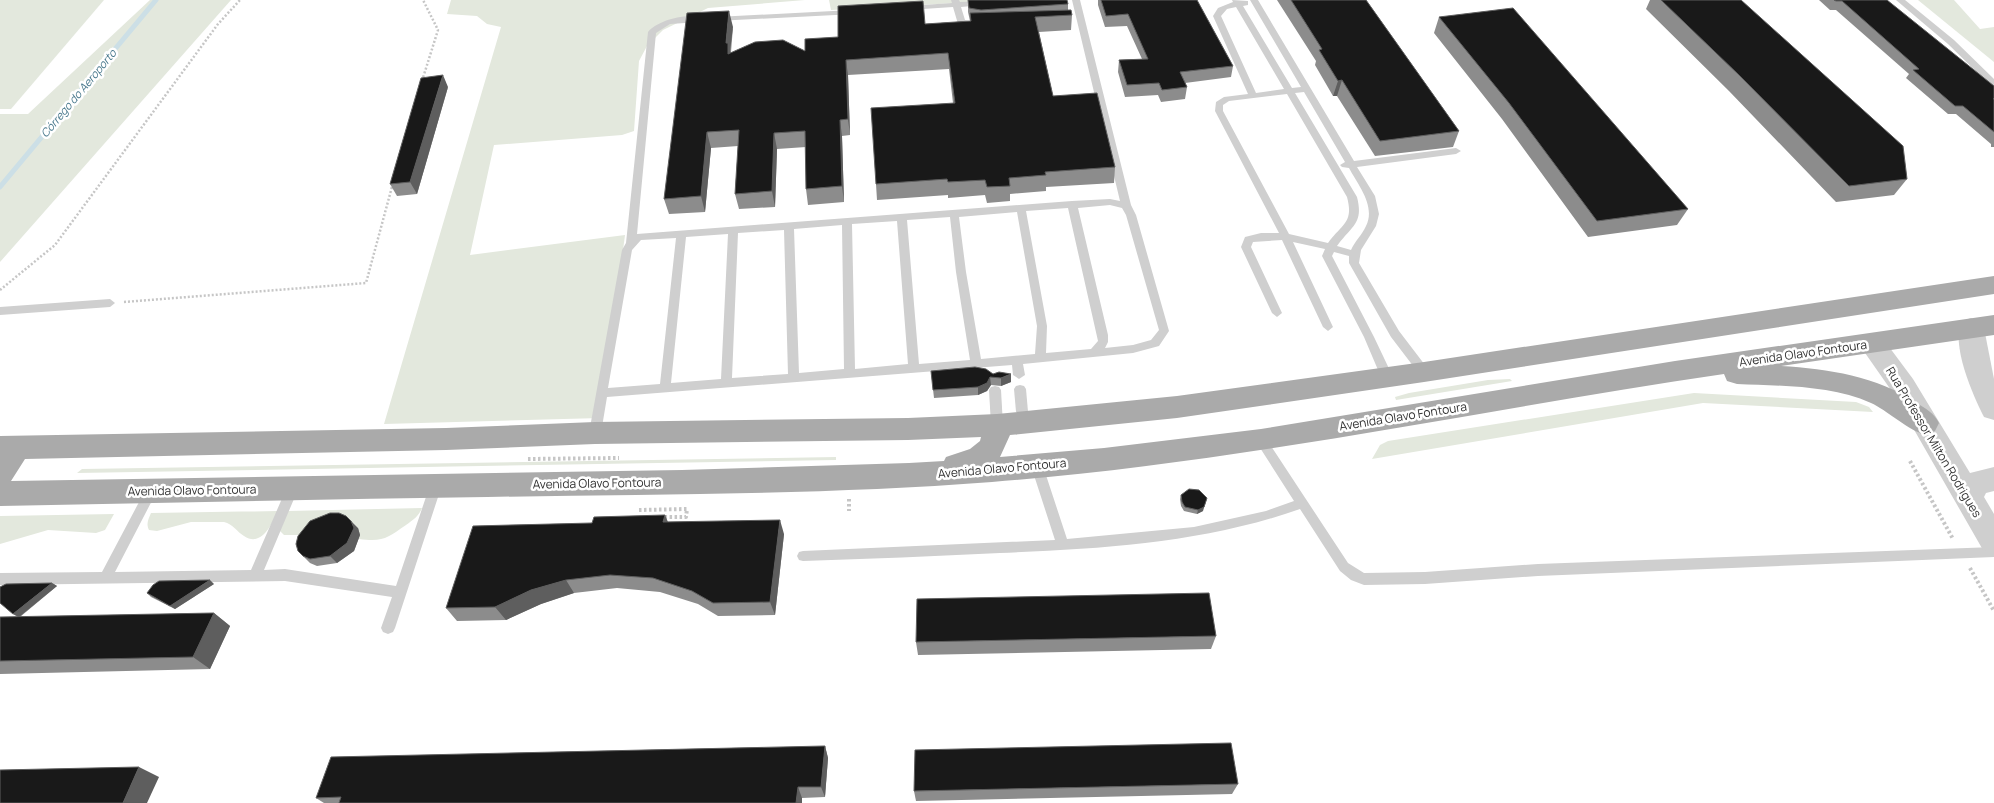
<svg xmlns="http://www.w3.org/2000/svg" width="1994" height="803" viewBox="0 0 1994 803" font-family="Manrope,sans-serif">
<style>
.green{fill:#e3e8dd}
.lines{fill:none;stroke-linecap:round;stroke-linejoin:round}
.stream{stroke:#ccdfe6;stroke-width:5}
.path-far1{stroke:#c6c6c6;stroke-width:2.5;stroke-dasharray:2 2;stroke-linecap:butt}
.path{stroke:#c6c6c6;stroke-width:4;stroke-dasharray:2.5 2.5;stroke-linecap:butt}
.service{fill:#cfcfcf;fill-rule:evenodd}
.tertiary{fill:#cfcfcf;fill-rule:evenodd}
.primary{fill:#aaa;fill-rule:evenodd}
.wall{fill:#8c8c8c}
.shaded-wall{fill:#5e5e5e}
.building{fill:#191919;stroke:#5e5e5e}
.labels{text-anchor:middle;dominant-baseline:central;stroke-width:5;stroke-linejoin:round;paint-order:stroke}
.far-water-label{font-size:11px;font-style:italic;fill:#48788c;stroke:#fff}
.street-label{font-size:12px;fill:#323232;stroke:#fff}
</style>
<rect width="100%" height="100%" fill="#fff"/>
<g class="green">
<path d="M0 0H104L11 109H0Z"/>
<path d="M150 0H231L0 262V114H28Z"/>
<path d="M451 0H805L708 8 663 30 647 46 639 61 634 131 622 135 494 145 470 255 625 235 601 418 384 424 501 27 487 24 477 16 447 14Z"/>
<path d="M829 0H1009L831 10Z"/>
<path d="M1918 0H1954L1980 29 1994 27V62Z"/>
<path d="M1510 379 1512 381 1396 400 1395 397 1409 393 1488 380Z"/>
<path d="M1694 393 1856 402 1869 407 1873 412 1703 403 1372 459 1380 445 1388 441Z"/>
<path d="M836 457V460L77 473 82 469Z"/>
<path d="M422 508C419 516 413 520 406 525 387 538 384 542 359 539L358 528 353 523 311 535H284L280 531 288 511Z"/>
<path d="M278 511C272 523 262 548 244 536 237 532 233 524 224 522H191L157 531 149 530C146 524 148 520 151 513Z"/>
<path d="M114 514 105 530 96 533 48 530 0 544V516Z"/>
</g>
<g class="lines">
<path class="stream" d="M0 187 156 0"/>
<g class="path-far1">
<path d="M422 81 438 30 423 0"/>
<path d="M0 290 55 245 218 24 240 0"/>
<path d="M124 302 366 283 393 183"/>
</g>
<g class="path">
<path d="M528 459 619 458"/>
<path d="M1910 461 1953 539"/>
<path d="M849 499V511"/>
<path d="M639 510 687 509 686 517H663"/>
<path d="M1970 568 1994 611"/>
</g>
<g class="service">
<path d="M951 0H959L960 2 985 1 986 3 982 5 961 7 965 20 978 23V27L958 24 953 7 908 10 904 8 908 6 952 3Z"/>
<path d="M1072 0H1080L1131 205 1136 215 1169 331 1159 346 1133 353 1023 364 1025 375 1019 379 1013 375 1012 365 607 397 601 433 599 436H591L589 433 622 250 626 243 648 32C658 20 691 11 704 20L700 22 670 24 656 33 637 234 1072 201 1110 199 1120 201ZM1110 205 1122 208 1126 215 1159 330 1151 340 1133 345 1105 348 1108 342V335L1078 208ZM1068 208 1098 341 1091 349 1046 353 1047 326 1026 211ZM1017 212 1037 326 1035 354 981 359 966 272 959 217ZM950 217 956 272 970 360 919 364 907 220ZM897 221 908 364 855 369 852 224ZM842 225 844 369 799 373 794 229ZM784 230 788 374 732 378 738 233ZM728 234 721 379 671 383 686 237ZM676 238 660 384 608 388 632 250 641 240Z"/>
<path d="M1232 0 1248 1V5L1243 6 1292 88 1301 87 1250 0H1258L1354 161 1456 148 1461 151 1456 154 1357 167 1375 196 1379 214 1376 226 1361 250 1359 263 1399 331 1428 369 1430 372 1428 375H1420L1391 337 1349 263V256L1334 252 1332 256 1374 337 1393 377 1391 380 1387 381 1381 377 1364 337 1322 256 1325 249 1293 242 1333 327 1328 331 1323 327 1282 240 1253 242 1251 247 1282 313 1277 317 1272 313 1241 247 1245 237 1261 233H1279L1215 111 1216 102 1224 97 1248 94 1213 16 1218 8 1233 2ZM1236 7 1284 89 1256 93 1221 16 1227 9ZM1304 92 1345 162 1340 165 1342 167 1349 168C1358 185 1376 206 1366 226 1362 235 1355 241 1351 250L1337 246C1351 226 1364 224 1357 197L1295 93ZM1287 94 1347 197C1354 223 1342 224 1328 243L1289 234 1223 111V105L1229 101Z"/>
<path d="M1896 0H1905L1954 40 1994 79V87L1991 86 1948 44Z"/>
<path d="M852 10H855V14L716 21 712 19 716 17Z"/>
<path d="M110 299 115 303 110 307 0 315V307Z"/>
<path d="M1020 385 1024 386 1026 389 1029 423 1027 426H1019L1017 423 1014 389 1016 386Z"/>
<path d="M995 386 999 387 1001 390 1003 425 1001 428H993L991 425 989 390 991 387Z"/>
<path d="M1261 435 1265 437 1348 563 1364 573 1425 572 1538 564 1994 547V557L1538 576 1425 584 1364 585 1351 580 1340 571 1300 509C1204 543 1101 549 1000 553 935 556 869 559 803 561L799 560 797 556 799 552 803 551 1055 540 1031 466 1033 463 1037 461 1041 463 1043 466 1067 539 1194 527 1266 511 1294 501 1255 440 1257 437Z"/>
<path d="M436 480 440 481 442 485 395 628 393 632 388 634 383 632 381 628 392 597 285 581 0 585V573L102 572 147 487 151 486 155 487 157 491 115 572 251 570 287 487 289 483 293 482 297 483 299 487 264 570 285 569 396 586 430 485 432 481Z"/>
</g>
<g class="tertiary">
<path d="M1971 318 1980 321 1984 328 1994 379V420L1984 417C1973 396 1950 343 1962 321Z"/>
<path d="M1872 333 1881 336 1913 379 1970 473 1994 467V491L1986 493 1984 497 1994 514V554L1983 550 1893 393 1863 350 1859 343 1863 336Z"/>
</g>
<path class="primary" d="M1994 276V294L1424 382 1177 418 1010 435 1000 457 1104 448 1261 429 1675 361 1994 315V335L1781 366C1829 369 1876 376 1917 403 1926 409 1934 413 1939 423L1935 431C1932 432 1927 434 1924 434 1911 432 1885 409 1871 403 1830 385 1780 386 1737 384L1727 381 1724 374C1480 410 1238 463 992 482 824 495 655 494 487 497 325 499 162 503 0 506V436L446 428 595 422 908 418 997 414 1177 396 1424 362ZM981 437 980 441 970 449 946 457 944 461 909 463 682 470 11 481 25 459 446 450 595 444 908 440Z"/>
</g>
<g class="wall">
<path d="M968 0 1068 4V10L1072 15 1071 30 1039 32 1053 96 1115 167 1114 183 1046 187V191L1010 194V201L987 203 985 195 948 198V195L877 200 876 184 953 103 949 69 848 75 850 135 842 136 844 202 808 205 806 189V147L777 149 775 207 739 209 735 194 738 146 711 148 705 212 669 214 664 199 733 27 731 52 805 51 838 37 925 24 970 21 968 12Z"/>
<path d="M1098 0H1197L1233 66 1231 77 1185 83 1187 87 1185 99 1161 102 1158 95 1125 97 1118 72 1119 60 1142 59 1127 26 1105 27 1098 5Z"/>
<path d="M1277 0H1366L1459 131 1453 147 1375 156 1337 96H1333L1315 65 1316 61Z"/>
<path d="M1650 0H1741L1907 179 1894 195 1836 202 1729 91 1646 9Z"/>
<path d="M1819 0H1887L1994 99V147H1991V144L1956 114H1948L1906 78 1909 74 1836 10H1830Z"/>
<path d="M1439 17 1688 209 1677 225 1588 237 1502 119 1434 33Z"/>
<path d="M448 87 417 194 397 196 390 184Z"/>
<path d="M931 371 993 374 1011 382 1001 386 991 385 987 391 978 395 934 398Z"/>
<path d="M1181 495 1203 511 1197 514 1184 511 1181 506 1180 499Z"/>
<path d="M665 515 667 522 784 534 775 615 718 616 698 604 660 592 617 588 574 593 541 604 506 620 457 621 446 608 592 523Z"/>
<path d="M358 528 360 535 354 551 337 563 317 566 310 563 298 551Z"/>
<path d="M52 583 57 586 20 617 214 613 230 626 210 669 0 674V617H18L13 614Z"/>
<path d="M214 584 175 609 151 597 147 593Z"/>
<path d="M1216 636 1211 649 918 655 916 642Z"/>
<path d="M825 746 828 758 825 797 802 798V803H324L316 798Z"/>
<path d="M1238 784 1232 794 916 801 914 791Z"/>
</g>
<g class="shaded-wall">
<path d="M729 11 733 27 730 51 732 58 731 69 726 43Z"/>
<path d="M846 60 848 75 850 135 848 119Z"/>
<path d="M443 75 448 87 417 194 410 182Z"/>
<path d="M1342 80 1337 96H1333L1338 81Z"/>
<path d="M840 120 842 136 844 202 842 186Z"/>
<path d="M707 132 711 148 705 212 701 196Z"/>
<path d="M774 133 777 149 775 207 772 191Z"/>
<path d="M1011 374V382L1001 386V378Z"/>
<path d="M990 377 991 385 987 391 978 395V387Z"/>
<path d="M1207 498 1203 511 1197 514 1198 510Z"/>
<path d="M665 515 671 529 663 522Z"/>
<path d="M780 520 784 534 775 615 770 602Z"/>
<path d="M351 521 358 528 360 535 354 551 337 563 330 556Z"/>
<path d="M210 580 214 584 175 609 170 606Z"/>
<path d="M566 580 574 593 541 604 506 620 495 607 531 590Z"/>
<path d="M52 583 57 586 19 617 13 614Z"/>
<path d="M214 613 230 626 210 669 193 657Z"/>
<path d="M825 746 828 758 825 797 821 787Z"/>
<path d="M139 767 159 777 147 803H123Z"/>
<path d="M798 787 802 798V803H796Z"/>
</g>
<g class="building">
<path d="M968 0H1067L1068 4 981 10 969 8Z"/>
<path d="M1101 0H1197L1233 66 1180 72 1187 87 1162 90 1159 83 1127 85 1119 60 1148 59 1128 14 1106 16Z"/>
<path d="M1291 0H1366L1459 131 1380 141 1342 80 1338 81 1319 50 1322 49Z"/>
<path d="M1661 0H1741L1903 146 1907 179 1849 186 1739 75Z"/>
<path d="M1834 0H1887L1994 86V98L1993 99H1994V132L1963 106H1955L1913 70 1919 69 1842 1H1836Z"/>
<path d="M923 1 925 24 971 21 970 13 1071 10 1072 15 1035 17 1053 96 1097 93 1115 167 1045 172 1046 175 1009 178 1010 186 987 187 985 180 948 182 947 179 876 184 871 108 955 103 948 53 846 60 848 119 840 120 842 186 806 189 805 131 774 133 772 191 735 194 739 130 707 132 701 196 664 199 687 13 729 11 726 43H728V54L755 42 783 40 805 51V39L838 37V6Z"/>
<path d="M1513 8 1688 209 1597 221 1509 103 1439 17Z"/>
<path d="M443 75 410 182 390 184 421 78Z"/>
<path d="M975 367 986 369 993 374 999 372 1011 374 1001 378 990 377 987 383 978 387 933 390 931 371Z"/>
<path d="M1189 489 1199 490 1207 498 1204 507 1198 510 1185 507 1182 502 1181 495Z"/>
<path d="M330 513H339L346 516 351 521 354 528 347 543 330 556 310 559 303 556 298 551 296 544 298 536 310 521Z"/>
<path d="M665 515 663 522 780 520 770 602 713 603 692 591 653 578 610 575 566 580 531 590 495 607 446 608 473 526 592 523 594 517Z"/>
<path d="M210 580 170 606 147 593 153 585 159 581Z"/>
<path d="M52 583 13 614 0 603V587L6 584Z"/>
<path d="M1209 593 1216 636 916 642 917 599Z"/>
<path d="M214 613 193 657 0 661V617Z"/>
<path d="M1231 743 1238 784 914 791 915 750Z"/>
<path d="M825 746 821 787H798L796 803H339L341 797 316 798 331 757Z"/>
<path d="M139 767 123 803H0V770Z"/>
</g>
<g class="labels">
<g class="far-water-label">
<text transform="translate(78 93) rotate(-50)">Córrego do Aeroporto</text>
</g>
<g class="street-label">
<text transform="translate(1803 353) rotate(-8)">Avenida Olavo Fontoura</text>
<text transform="translate(1403 416) rotate(-9)">Avenida Olavo Fontoura</text>
<text transform="translate(1934 442) rotate(59)">Rua Professor Milton Rodrigues</text>
<text transform="translate(1002 468) rotate(-5)">Avenida Olavo Fontoura</text>
<text transform="translate(597 483) rotate(-1)">Avenida Olavo Fontoura</text>
<text transform="translate(192 490) rotate(-1)">Avenida Olavo Fontoura</text>
</g>
</g>
</svg>
